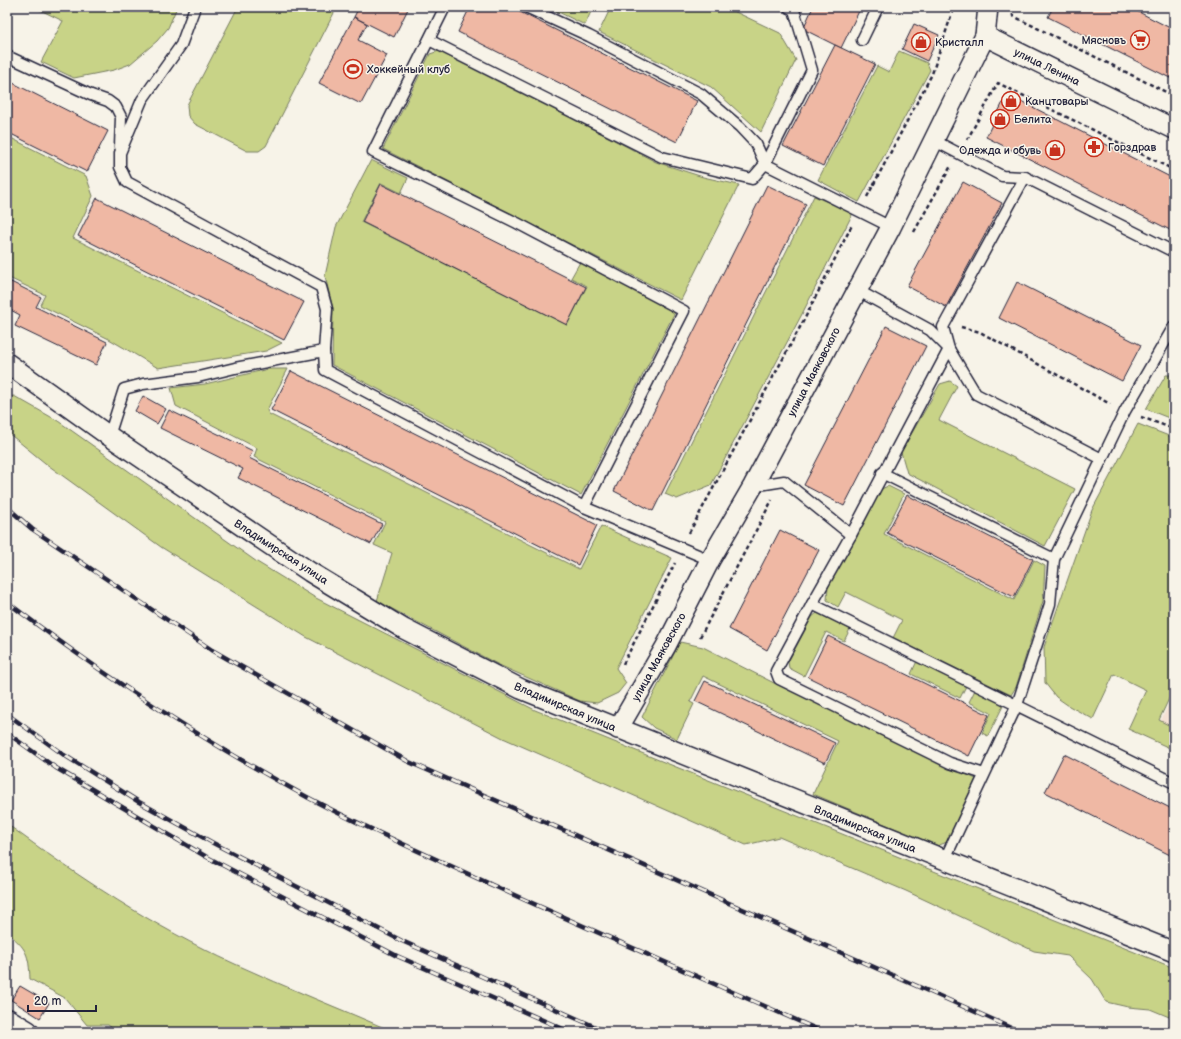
<svg xmlns="http://www.w3.org/2000/svg" width="1181" height="1039" viewBox="0 0 1181 1039" font-family="'Balsamiq Sans',sans-serif">
<style>
.built{fill:#f5e1d4}
.green{fill:#c8d387;stroke:#757a61}
.building{fill:#efb8a4;stroke:#22223b}
.lines{fill:none;stroke-linecap:round;stroke-linejoin:round}
.service-casing{stroke:#22223b;stroke-width:13}
.minor-casing{stroke:#22223b;stroke-width:22}
.tertiary-casing{stroke:#22223b;stroke-width:25}
.path{stroke:#22223b;stroke-width:2.5;stroke-dasharray:4 3;stroke-linecap:butt}
.service{stroke:#f7f3e8;stroke-width:10}
.minor{stroke:#f7f3e8;stroke-width:19}
.tertiary{stroke:#f7f3e8;stroke-width:22}
.rail-casing{stroke:#22223b;stroke-width:4.5}
.rail{stroke:#f7f3e8;stroke-width:3;stroke-dasharray:9;stroke-linecap:butt}
.labels{text-anchor:middle;dominant-baseline:central;stroke-width:3;stroke-linejoin:round;paint-order:stroke}
.poi-label{font-size:11px;fill:#22223b;stroke:#f7f3e8;text-anchor:start}
.street-label{font-size:11px;fill:#22223b;stroke:#f7f3e8}
</style>
<rect width="100%" height="100%" fill="#f7f3e8"/>
<filter id="ink" filterUnits="userSpaceOnUse"><feTurbulence type="fractalNoise" baseFrequency=".025" numOctaves="2"/><feDisplacementMap in="SourceGraphic" scale="8" xChannelSelector="R" yChannelSelector="G"/><feConvolveMatrix kernelMatrix="1 2 1 2 8 2 1 2 1" color-interpolation-filters="sRGB"/></filter>
<g filter="url(#ink)">
<path class="built" d="M1174 693V745L1154 735Z"/>
<g class="green">
<path d="M34 7H177L168 28 157 41 130 64 114 70 74 78 41 62 63 21Z"/>
<path d="M238 7H335V11L266 146 259 151H247L195 124 188 116 187 105Z"/>
<path d="M548 7H593L585 25Z"/>
<path d="M611 7H725L780 33 796 60 761 132 711 87 599 32Z"/>
<path d="M439 51 507 84 656 162 703 177 739 185 681 300 383 149 430 54Z"/>
<path d="M899 51 927 63 930 70 859 202 818 180 877 66 889 72Z"/>
<path d="M7 136 86 176 93 196 73 238 282 343 266 351 158 368 109 339 40 305 45 295 7 277Z"/>
<path d="M371 160 408 178 401 193 381 183 361 222 567 325 587 286 571 278 580 262 675 312 581 495 332 365 333 309 325 276 336 227Z"/>
<path d="M814 196 853 213 801 316 711 485 677 499 665 494Z"/>
<path d="M268 369H288L267 410 269 414 579 569 601 526 672 558 616 668 626 683 618 693 597 703 580 701 499 665 377 601 392 553 374 545 385 522 254 457 257 448 176 406 171 388 205 384Z"/>
<path d="M1166 375H1174V420L1146 409Z"/>
<path d="M950 381 957 386 939 420 1075 489 1045 546 907 473 901 452 940 384Z"/>
<path d="M14 396 58 421 257 562 314 597 535 710 1174 968V1019L1150 1009 1128 1007 1106 1002 1092 979 1068 956 1034 951 906 891 779 837 746 845 503 738 306 637 161 547 45 463 7 432V397Z"/>
<path d="M1138 424 1174 438V688L1159 720 1174 728V750L1128 729 1146 690 1114 674 1093 719 1069 706 1056 697 1045 683 1044 647 1092 510Z"/>
<path d="M888 486 904 494 884 534 1014 600 1034 560 1045 566 1043 601 1016 687 1011 695 893 638 902 620 846 592 838 607 827 600 828 587 839 563 855 537 879 490Z"/>
<path d="M817 613 850 629 844 641 826 632 804 676 789 668 788 662 812 617Z"/>
<path d="M680 642 703 647 774 683 976 779 947 842 937 846 813 794 838 741 703 676 690 702 694 704 677 739 654 728 642 717Z"/>
<path d="M917 661 966 686 960 698 911 674Z"/>
<path d="M975 690 1004 704 988 736 982 733 991 713 969 702Z"/>
<path d="M7 824C78 877 154 927 235 964 287 988 341 1009 394 1032H118L108 1025H87L65 998 30 979C29 955 27 948 7 933Z"/>
</g>
<g class="building">
<path d="M359 7H409L394 37 354 17Z"/>
<path d="M470 7H510L697 101 677 142 458 32Z"/>
<path d="M813 7H861L841 48 803 29Z"/>
<path d="M1053 7H1129L1174 30V80L1048 17Z"/>
<path d="M354 17 367 24 358 40 387 55 361 104 319 83Z"/>
<path d="M914 24 939 35 927 61 902 49Z"/>
<path d="M835 45 875 64 823 166 783 146Z"/>
<path d="M7 80 108 131 87 172 7 132Z"/>
<path d="M1007 94 1174 179V232L986 137Z"/>
<path d="M963 182 1002 203 946 307 907 286Z"/>
<path d="M381 184 586 287 567 325 362 222Z"/>
<path d="M767 185 806 204 653 511 614 491Z"/>
<path d="M97 198 304 302 284 340 78 236Z"/>
<path d="M7 280 41 297 36 307 107 342 96 365 15 326 20 315 7 308Z"/>
<path d="M1017 282 1141 345 1122 381 999 318Z"/>
<path d="M886 326 926 346 844 506 804 485Z"/>
<path d="M291 371 597 525 578 565 271 410Z"/>
<path d="M143 396 166 409 157 424 135 411Z"/>
<path d="M169 410 253 451 249 458 382 524 371 544 238 478 243 469 160 428Z"/>
<path d="M907 495 1033 559 1014 597 887 533Z"/>
<path d="M780 530 819 550 767 650 729 629Z"/>
<path d="M828 636 989 715 969 756 808 677Z"/>
<path d="M705 681 835 743 825 763 695 701Z"/>
<path d="M1064 754 1174 810V857L1045 792Z"/>
<path d="M20 986 49 1003 40 1018 11 1000Z"/>
</g>
<g class="lines">
<defs>
<g id="service">
<path d="M195 7 181 45 142 100 120 153V167L127 182 321 287 327 309 324 351 325 370 584 507"/>
<path d="M445 7 373 152 517 223 684 311 584 507 710 560"/>
<path d="M788 7 794 10 812 70 765 164 891 227"/>
<path d="M429 40 662 157 752 179 765 164 756 144 740 127 701 94 589 36 526 7"/>
<path d="M862 40 878 7"/>
<path d="M7 56 91 95 108 101 116 107 121 117 120 147"/>
<path d="M935 141 1002 176 1025 177"/>
<path d="M857 290 930 330 949 349 851 535 812 604 1174 783"/>
<path d="M109 436 124 389 143 384 198 377 235 368 324 351"/>
<path d="M1102 459 976 394 949 349 943 327 1025 177 1174 252"/>
<path d="M882 473 1054 559"/>
<path d="M753 486 784 481 851 535"/>
<path d="M812 604 776 671 779 679 950 763 984 774"/>
<path d="M944 861 1017 705 1050 604 1054 559 1125 411 1174 326"/>
</g>
<g id="minor">
<path d="M985 36 1174 129"/>
<path d="M7 363 109 436 310 572 404 629 521 689 1174 952"/>
<path d="M618 729 666 646 710 560 753 486 891 227 985 36 988 7"/>
</g>
<path id="tertiary" d="M7 1020 27 1032"/>
</defs>
<use href="#service" class="service-casing"/>
<use href="#minor" class="minor-casing"/>
<use href="#tertiary" class="tertiary-casing"/>
<g class="path">
<path d="M1012 7 1013 16 1174 96"/>
<path d="M967 140 998 83 1174 170"/>
<path d="M867 197 932 74 954 7"/>
<path d="M914 232 951 166"/>
<path d="M961 327 980 332 1110 404"/>
<path d="M1141 417 1174 429"/>
<path d="M689 533 805 318 852 225"/>
<path d="M700 637 772 500"/>
<path d="M623 664 675 563"/>
</g>
<use href="#service" class="service"/>
<use href="#minor" class="minor"/>
<use href="#tertiary" class="tertiary"/>
<defs>
<g id="rail">
<path d="M7 507 32 529 212 650 409 762 1021 1032"/>
<path d="M7 602C101 674 202 740 307 797 367 829 430 856 492 885 602 935 713 983 823 1032"/>
<path d="M7 714 64 755 139 802 213 843 402 941 607 1032"/>
<path d="M7 733 56 768 205 856 397 956 570 1032"/>
</g>
</defs>
<use href="#rail" class="rail-casing"/>
<use href="#rail" class="rail"/>
</g>
</g>
<defs>
<symbol id="supermarket-ring" viewBox="-11 -11 22 22"><circle r="9.5" fill="#f7f3e8" stroke="#c8321e" stroke-width="1.5"/><path d="M-6-5.5h2.5l.6 2H6L4.5 2H-2.5L-4.4-4H-6ZM-1.5 3.2a1.3 1.3 0 1 0 .1 0ZM3 3.2a1.3 1.3 0 1 0 .1 0Z" fill="#c8321e"/></symbol>
<symbol id="shop-ring" viewBox="-11 -11 22 22"><circle r="9.5" fill="#f7f3e8" stroke="#c8321e" stroke-width="1.5"/><path d="M-5-2.5h2.3a2.7 3.5 0 0 1 5.4 0H5L5.5 6h-11ZM-1.5-2.5h3a1.5 2.3 0 0 0-3 0Z" fill="#c8321e"/></symbol>
<symbol id="stadium-ring" viewBox="-11 -11 22 22"><circle r="9.5" fill="#f7f3e8" stroke="#c8321e" stroke-width="1.5"/><path d="M0-5a6.5 5 0 1 0 0 10a6.5 5 0 1 0 0-10ZM-3.5-1.8h7v3.6h-7Z" fill="#c8321e"/></symbol>
<symbol id="pharmacy-ring" viewBox="-11 -11 22 22"><circle r="9.5" fill="#f7f3e8" stroke="#c8321e" stroke-width="1.5"/><path d="M-2-6h4v4h4v4h-4v4h-4v-4h-4v-4h4Z" fill="#c8321e"/></symbol>
</defs>
<g fill-rule="evenodd">
<use href="#supermarket-ring" x="1129" y="29" width="22" height="22"/>
<use href="#shop-ring" x="910" y="31" width="22" height="22"/>
<use href="#stadium-ring" x="342" y="58" width="22" height="22"/>
<use href="#shop-ring" x="1000" y="90" width="22" height="22"/>
<use href="#shop-ring" x="989" y="108" width="22" height="22"/>
<use href="#pharmacy-ring" x="1083" y="136" width="22" height="22"/>
<use href="#shop-ring" x="1044" y="139" width="22" height="22"/>
</g>
<g class="labels">
<g class="poi-label">
<text x="1126" y="40" text-anchor="end">Мясновъ</text>
<text x="935" y="42">Кристалл</text>
<text x="367" y="69">Хоккейный клуб</text>
<text x="1025" y="101">Канцтовары</text>
<text x="1014" y="119">Белита</text>
<text x="1108" y="147">Горздрав</text>
<text x="1041" y="150" text-anchor="end">Одежда и обувь</text>
</g>
<g class="street-label">
<text transform="translate(1047 67) rotate(26)">улица Ленина</text>
<text transform="translate(814 372) rotate(-62)">улица Маяковского</text>
<text transform="translate(281 552) rotate(33)">Владимирская улица</text>
<text transform="translate(659 657) rotate(-61)">улица Маяковского</text>
<text transform="translate(565 707) rotate(23)">Владимирская улица</text>
<text transform="translate(865 829) rotate(22)">Владимирская улица</text>
</g>
</g>
<rect width="1181" height="1039" fill="none" stroke="#f7f3e8" stroke-width="24"/>
<rect x="12" y="12" width="1157" height="1015" fill="none" stroke="#22223b" stroke-width="1.5" filter="url(#ink)"/>
<path d="M28 1005v6h68v-6" fill="none" stroke="#22223b" stroke-width="2"/>
<text x="34" y="1005" font-size="12" fill="#22223b" stroke="#f7f3e8" stroke-width="3" paint-order="stroke">20 m</text>
</svg>
